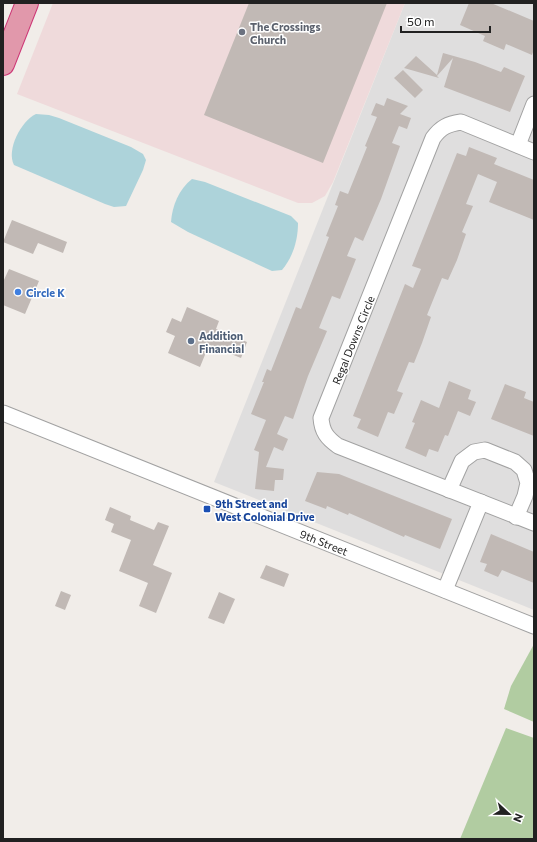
<svg xmlns="http://www.w3.org/2000/svg" width="537" height="842" viewBox="0 0 537 842" font-family="Commissioner,sans-serif">
<style>
.residential{fill:#dfdede}
.commercial{fill:#efdadb}
.forest{fill:#b1cca1}
.water{fill:#add3da}
.building{fill:#c1b9b5}
.lines{fill:none;stroke-linecap:round;stroke-linejoin:round}
.minor-casing{stroke:#a2a2a2;stroke-width:17}
.highway-casing{stroke:#cd3776;stroke-width:24}
.minor{stroke:#fff;stroke-width:15}
.highway{stroke:#e198ab;stroke-width:22}
.worship-dot{fill:#6b7280;stroke:#fff;stroke-width:1.5}
.shop-dot{fill:#3f7fe0;stroke:#fff;stroke-width:1.5}
.service-dot{fill:#5c6f8a;stroke:#fff;stroke-width:1.5}
.transit-dot{fill:#1a4fb4;stroke:#fff;stroke-width:1.5}
.labels{text-anchor:middle;dominant-baseline:central;stroke-width:3;stroke-linejoin:round;paint-order:stroke}
.worship-label{font-size:11px;font-weight:bold;fill:#5b616d;stroke:#fff;text-anchor:start}
.shop-label{font-size:11px;font-weight:bold;fill:#366cbe;stroke:#fff;text-anchor:start}
.service-label{font-size:11px;font-weight:bold;fill:#4e5e75;stroke:#fff;text-anchor:start}
.street-label{font-size:11px;fill:#212121;stroke:#fff}
.transit-label{font-size:11px;font-weight:bold;fill:#164399;stroke:#fff;text-anchor:start}
</style>
<rect width="100%" height="100%" fill="#f1ede9"/>
<path class="residential" d="M405 3H534V610L214 482Z"/>
<path class="commercial" d="M53 3H405L333 182 325 196 312 203H298L17 94Z"/>
<g class="forest">
<path d="M534 644V722L504 709 511 686Z"/>
<path d="M506 728 534 738V839H460Z"/>
</g>
<g class="water">
<path d="M36 114 49 115 59 118 131 147 143 154 146 160 143 170 126 206 114 207 105 204 14 165C6 150 21 121 36 114Z"/>
<path d="M192 179 205 182 291 216 298 223C298 240 293 257 282 270L272 271 188 232 171 222C172 206 179 189 192 179Z"/>
</g>
<g class="building">
<path d="M249 3H387L323 163 204 115Z"/>
<path d="M469 3H491L534 21V49L532 55 506 44 504 50 483 41 485 36 460 25Z"/>
<path d="M443 53 475 62 501 72 504 67 525 76 510 112 444 87 453 58 437 76 439 78 404 68 416 56 437 75Z"/>
<path d="M403 70 423 90 415 98 394 78Z"/>
<path d="M387 98 408 106 400 114 411 118 407 129 399 126 392 143 400 146 381 199 363 241 355 237 347 256 356 259 340 299 332 296 323 318 319 328 327 331 308 376 293 419 285 416 277 434 288 439 283 451 274 447 266 467 284 469 283 480H275L274 491 255 489 259 452 254 450 266 420 251 414 264 382H262L267 369 271 371 296 307 301 309 329 237 326 236 338 206 335 205 340 191 348 194 367 147 365 146 377 117 371 115 376 103 384 106Z"/>
<path d="M469 147 497 158 494 164 534 180V220L489 202 497 182 478 174 466 204 473 206 462 232 466 234 457 260 448 280 442 278 427 315 431 317 422 343 414 363 409 362 397 391 403 393 394 414 388 412 378 437 357 428 361 419 353 416 405 284 413 288 421 269 412 266 457 153 466 156Z"/>
<path d="M12 220 67 242 63 253 38 243 33 254 3 242Z"/>
<path d="M9 269 39 281 25 314 3 305V282Z"/>
<path d="M187 307 219 321 216 329 247 342 241 358 209 345 200 367 168 353 175 336 166 332 172 318 181 322Z"/>
<path d="M449 381 471 390 468 399 476 402 470 416 458 411 448 436 445 435 438 452 429 449 426 457 405 448 415 423 412 422 421 400 439 408Z"/>
<path d="M505 384 526 392 524 398 534 402V436L491 419Z"/>
<path d="M317 472 339 474 452 519 440 549 405 535 404 537 349 513 348 515 327 506 326 509 305 501Z"/>
<path d="M110 507 131 516 130 520 154 530 158 522 169 526 153 565 172 573 156 613 139 606 148 583 119 571 131 540 111 532 114 524 105 520Z"/>
<path d="M491 534 534 552V583L502 570 498 577 484 571 487 564 480 562Z"/>
<path d="M266 565 289 574 284 587 260 578Z"/>
<path d="M61 591 71 595 65 610 55 606Z"/>
<path d="M219 592 235 599 224 624 208 618Z"/>
</g>
<g class="lines">
<defs>
<g id="minor">
<path d="M518 145 534 104"/>
<path d="M534 152 461 122C448 124 441 127 433 138L321 418C322 432 327 438 338 446L534 523"/>
<path id="s1" d="M3 413 534 626"/>
<path d="M449 490 462 461 474 452 485 450 515 462 524 470 528 483 525 496 516 517"/>
<path d="M445 590 481 502"/>
</g>
<path id="highway" d="M3 64 27 3"/>
</defs>
<use href="#minor" class="minor-casing"/>
<use href="#highway" class="highway-casing"/>
<use href="#minor" class="minor"/>
<use href="#highway" class="highway"/>
</g>
<circle class="worship-dot" cx="242" cy="32" r="4"/>
<circle class="shop-dot" cx="18" cy="292" r="4"/>
<circle class="service-dot" cx="191" cy="341" r="4"/>
<rect class="transit-dot" x="203" y="505" width="8" height="8" rx="2"/>
<g class="labels">
<g class="worship-label">
<text x="250" y="26">The Crossings<tspan x="250" dy="13">Church</tspan></text>
</g>
<g class="shop-label">
<text x="26" y="292">Circle K</text>
</g>
<g class="service-label">
<text x="199" y="335">Addition<tspan x="199" dy="13">Financial</tspan></text>
</g>
<g class="street-label">
<text transform="translate(353 340) rotate(-68)">Regal Downs Circle</text>
<text stroke="none"><textPath href="#s1" startOffset="346">9th Street</textPath></text>
</g>
<g class="transit-label">
<text x="215" y="503">9th Street and<tspan x="215" dy="13">West Colonial Drive</tspan></text>
</g>
</g>
<rect width="537" height="842" fill="none" stroke="#212121" stroke-width="8"/>
<g transform="translate(509 814) rotate(112)" stroke="#ffffff" stroke-width="3" paint-order="stroke">
<path d="M0-3L7 15L0 10L-7 15Z" fill="#212121"/>
<text y="-6" font-size="11" font-weight="bold" text-anchor="middle" fill="#212121">N</text>
</g>
<path d="M401 26v6h89v-6" fill="none" stroke="#212121" stroke-width="2"/>
<text x="407" y="26" font-size="12" fill="#212121" stroke="#ffffff" stroke-width="3" paint-order="stroke">50 m</text>
</svg>
